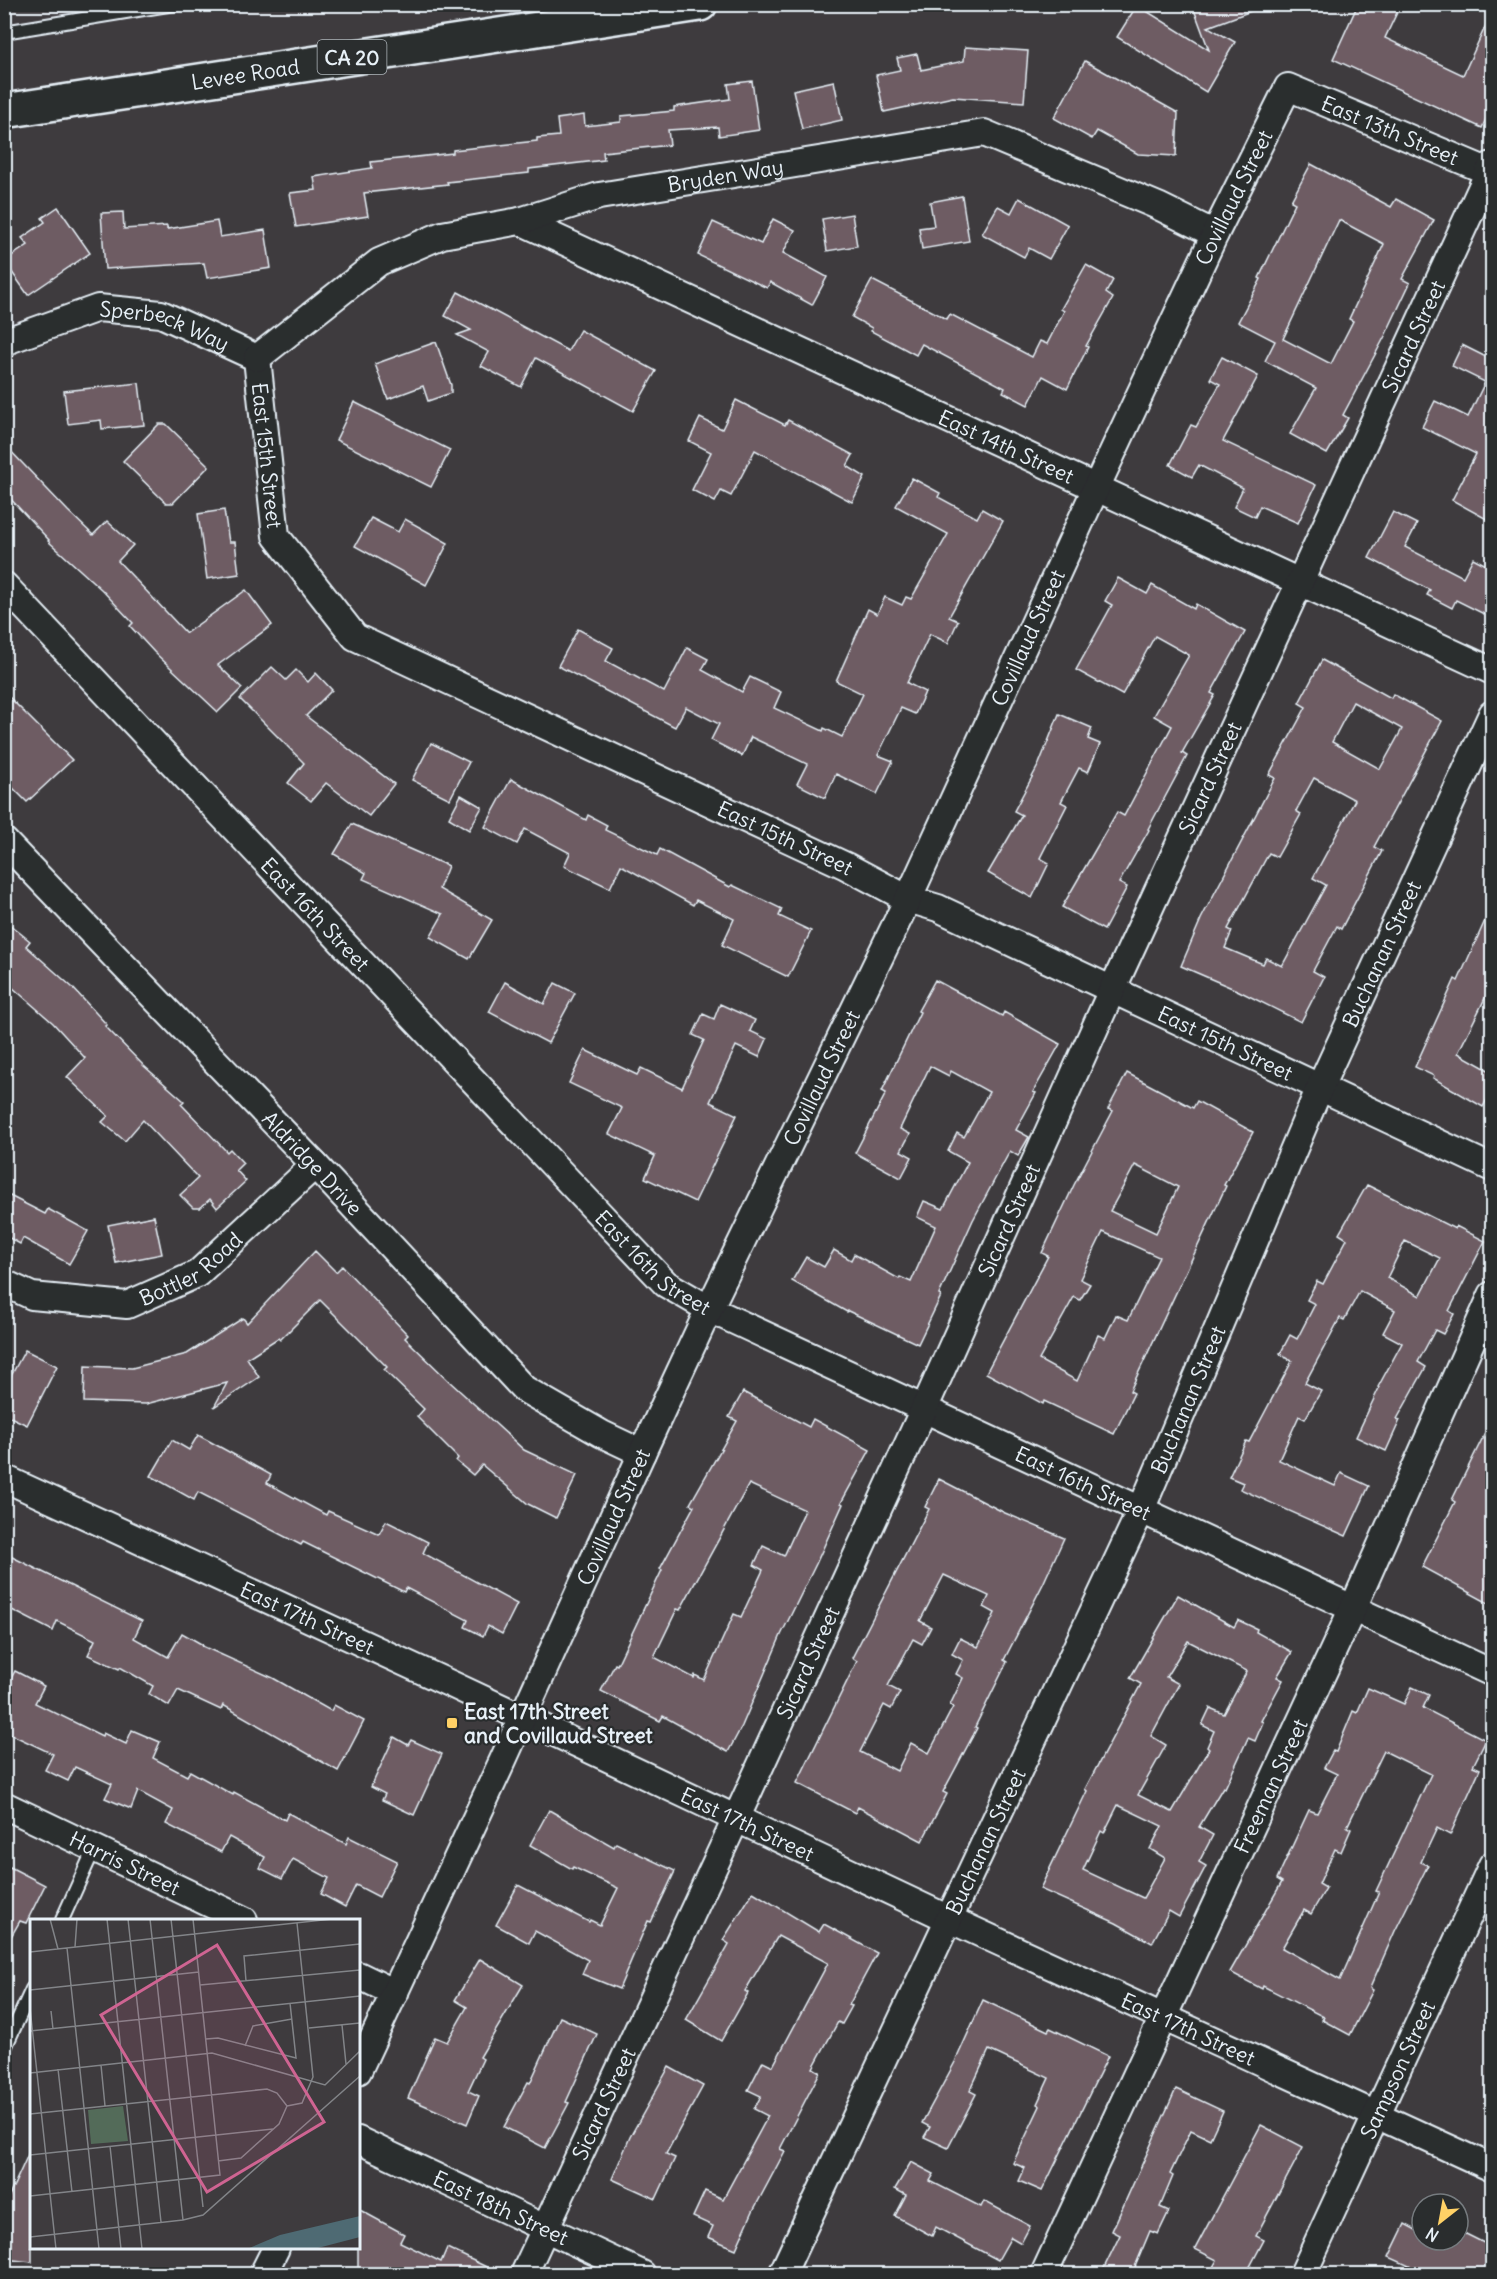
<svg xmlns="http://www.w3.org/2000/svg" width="1497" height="2279" viewBox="0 0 1497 2279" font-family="Delius,sans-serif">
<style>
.building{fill:#6e5c64;stroke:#e8f1f8;stroke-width:1.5;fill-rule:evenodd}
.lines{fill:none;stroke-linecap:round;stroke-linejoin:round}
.service-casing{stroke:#e8f1f8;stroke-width:16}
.minor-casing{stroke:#e8f1f8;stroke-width:30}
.trunk-casing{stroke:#e8f1f8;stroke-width:38}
.service{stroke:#2a2d2e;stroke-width:12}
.minor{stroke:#2a2d2e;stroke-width:26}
.trunk{stroke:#2a2d2e;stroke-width:33}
.poi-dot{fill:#ffd166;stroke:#2a2d2e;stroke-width:2}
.labels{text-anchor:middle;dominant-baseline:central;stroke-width:4.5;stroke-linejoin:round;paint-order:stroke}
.shield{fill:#2a2d2e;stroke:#afb6bb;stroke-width:1.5}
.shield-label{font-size:20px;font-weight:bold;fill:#e8f1f8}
.street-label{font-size:21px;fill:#e8f1f8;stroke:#2a2d2e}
.poi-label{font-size:21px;font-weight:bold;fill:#e8f1f8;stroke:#2a2d2e;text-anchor:start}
.inset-road{fill:none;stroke:#828488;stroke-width:1.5}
.view{fill:#cf6492;fill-opacity:0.15;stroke:#cf6492;stroke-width:3}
.inset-edge{fill:none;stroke:#e8f1f8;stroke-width:3}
</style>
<rect width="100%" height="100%" fill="#3e3b3e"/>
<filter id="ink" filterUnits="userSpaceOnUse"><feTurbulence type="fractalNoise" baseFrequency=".0167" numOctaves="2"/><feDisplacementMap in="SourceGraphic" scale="12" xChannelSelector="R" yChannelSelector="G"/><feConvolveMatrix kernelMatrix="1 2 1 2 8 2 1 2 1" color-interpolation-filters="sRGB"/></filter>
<g filter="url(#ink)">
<g class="building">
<path d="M1192 4H1262V7L1208 27 1235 42 1206 92 1117 37 1137 5 1209 50Z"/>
<path d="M1358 4H1401L1385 38 1463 75 1492 12V105L1482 128 1333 59Z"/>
<path d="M965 47 1028 51 1024 102 953 97 884 112 876 75 900 70 897 58 917 54 921 70 964 61Z"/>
<path d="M1085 61 1178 113 1176 156 1138 154 1097 131 1092 139 1054 118Z"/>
<path d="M752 81 759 130 719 136 718 127 668 130 670 145 603 152 604 160 529 169V173L447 182 448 184 364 193 368 216 296 227 290 193 316 190 314 177 372 168 371 162 453 153V150L537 141V138L559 136 557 119 584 115 585 126 621 122V116L674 111V107L730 99 728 84Z"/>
<path d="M834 81 842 120 802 129 793 90Z"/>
<path d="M1311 164 1391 207 1396 199 1434 220 1402 279 1410 283 1385 336 1343 415 1348 418 1327 454 1290 434 1316 388 1265 361 1275 341 1238 322 1261 279 1259 278 1295 203 1291 201ZM1339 220 1384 244 1349 319 1353 321 1331 364 1283 339Z"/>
<path d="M962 196 969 241 922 249 919 228 934 226 930 202Z"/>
<path d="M1019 198 1068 225 1049 259 1029 248 1024 257 982 234 998 206 1011 213Z"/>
<path d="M58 207 90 253 28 295 4 261 28 245 22 238 45 222 42 218Z"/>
<path d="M123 212 124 229 167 226V229L217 221 220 237 265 230 271 268 207 278 204 263 105 269 101 213Z"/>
<path d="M852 214 857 246 827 251 822 219Z"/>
<path d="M773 219 795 230 783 253 827 277 812 305 770 282 767 288 698 255 713 222 761 244Z"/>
<path d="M1086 265 1113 280 1106 293 1113 298 1086 346 1088 347 1067 389 1043 376 1028 405 1003 392 1005 388 922 344 916 355 871 331 872 328 852 317 872 280 947 319 950 314 1032 357 1040 341 1047 344 1064 311 1061 309Z"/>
<path d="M458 292 568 351 580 330 656 371 633 411 536 358 521 387 481 366 489 352 457 335 471 330 445 316Z"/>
<path d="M436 342 451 385V393L428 401 423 386 388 399 375 364Z"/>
<path d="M1462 345 1492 360V522L1452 500 1476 454 1422 427 1435 401 1468 417 1485 382 1452 366Z"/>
<path d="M1222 357 1258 376 1223 441 1316 485 1298 523 1260 506 1255 517 1234 507 1243 488 1199 465 1192 477 1170 465 1191 425 1196 427 1220 384 1210 379Z"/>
<path d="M139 383 144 425 102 429 101 420 68 424 64 391Z"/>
<path d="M736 400 785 425 788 420 853 455 847 466 865 477 852 502 755 450 731 496 721 491 715 502 692 490 711 452 689 441 700 418 722 429Z"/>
<path d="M354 402 450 450 431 487 336 440Z"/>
<path d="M159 424H166L209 466 173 503H166L123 461Z"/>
<path d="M4 444 68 511 93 535 107 521 133 545 118 561 186 633 246 590 272 625 218 665 242 688 218 712 154 652 130 626 133 623 102 590 48 541 49 540 4 492Z"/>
<path d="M912 478 940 493 938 497 977 518 982 509 1003 521 949 617 958 621 948 643 930 634 907 683 925 692 915 714 901 708 878 755 893 761 877 794 836 774 825 798 797 784 807 764 751 737 742 756 711 740 719 724 686 707 675 727 558 666 578 629 613 648 606 661 664 692 687 648 708 659 702 670 742 692 750 677 781 692 774 708 823 731 824 728 842 737 863 694 836 681 868 609 877 614 885 597 902 605 906 597 911 599 948 534 896 506Z"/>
<path d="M224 510 229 542H235L239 574 207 579 198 514Z"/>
<path d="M1393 512 1417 524 1405 547 1463 577 1473 558 1492 568V618L1456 600 1452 608 1427 595 1430 590 1369 558Z"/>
<path d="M371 518 398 532 405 519 448 543 426 585 355 546Z"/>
<path d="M1118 578 1147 594 1152 585 1194 609 1196 604 1245 632 1211 693 1215 695 1182 753 1187 756 1148 829 1149 830 1119 883 1127 887 1104 930 1062 907 1117 812 1124 816 1172 726 1154 716 1189 655 1155 636 1122 695 1076 670 1112 605 1105 601Z"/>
<path d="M1322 660 1391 698 1393 694 1442 721 1374 847 1382 851 1341 929 1337 926 1313 971 1324 977 1301 1022 1239 991 1181 966 1201 919 1275 778 1269 775 1306 707 1299 703ZM1353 702 1402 729 1380 769 1332 742ZM1314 778 1355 800 1313 878 1326 885 1282 966 1266 958 1263 964 1225 948 1232 931 1228 929 1269 853 1277 857 1301 814 1296 811Z"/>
<path d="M272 667 286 680 296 670 308 682 316 673 332 690 306 716 394 784 369 816 326 783 311 801 288 783 304 763 240 699Z"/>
<path d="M4 692 72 760 27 802 4 779Z"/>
<path d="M1059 714 1092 728 1088 739 1100 744 1088 772 1079 768 1061 802 1067 805 1040 858 1049 863 1032 898 988 873 1022 815 1014 811 1039 764Z"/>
<path d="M431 743 469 762 450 799 412 780Z"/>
<path d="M511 779 586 820 588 815 607 825 605 830 657 855 660 849 730 887 732 885 782 909 779 916 811 931 788 977 722 945 734 919 696 900 693 905 621 865 610 888 564 866 570 853 525 829 517 844 485 827Z"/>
<path d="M461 795 482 807 469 830 449 818Z"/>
<path d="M352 824 448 866 439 889 492 920 469 959 430 937 443 914 363 879 366 873 334 854Z"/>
<path d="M1492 905V984L1458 1053 1492 1072V1090L1483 1107 1433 1078 1434 1076 1415 1067 1455 979 1458 981Z"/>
<path d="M4 920 30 941 26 946 72 987 107 1025 105 1026 144 1066 184 1101 181 1104 227 1152 230 1149 243 1163 236 1170 246 1181 217 1208 210 1199 200 1208H193L180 1195 198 1178 143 1120 125 1141 102 1122 108 1116 67 1077 85 1058 53 1023 4 980Z"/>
<path d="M935 980 1002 1016 1004 1012 1060 1044 1033 1092 1036 1093 1016 1130 1029 1137 1018 1156 1010 1151 973 1220 939 1295 941 1296 918 1344 848 1311 847 1312 792 1281 806 1257 824 1267 834 1250 851 1260 854 1254 899 1279 900 1277 911 1282 936 1226 917 1217 924 1201 943 1209 968 1162 948 1151 957 1133 964 1137 989 1092 951 1071 949 1076 930 1066 900 1129 910 1134 901 1151 912 1157 901 1178 855 1153 886 1093 882 1091 920 1012 918 1011Z"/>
<path d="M505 982 544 1004 555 983 575 993 548 1043 489 1012Z"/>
<path d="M720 1004 755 1020 750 1031 767 1039 759 1057 736 1046 710 1102 737 1115 695 1202 645 1178 655 1156 609 1134 622 1108 569 1083 585 1050 637 1075 641 1068 682 1088 704 1040 693 1035 703 1014 714 1019Z"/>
<path d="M1127 1073 1193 1108 1197 1101 1253 1132 1224 1185 1226 1186 1130 1391 1134 1393 1114 1434 1044 1401 1043 1404 986 1373 1048 1256 1042 1253 1074 1185 1113 1111 1108 1109ZM1135 1165 1178 1187 1156 1233 1110 1211ZM1103 1232 1159 1257 1128 1320 1116 1315 1105 1338 1098 1335 1077 1381 1039 1360 1074 1297 1080 1300 1090 1284 1080 1279Z"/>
<path d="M1367 1185 1455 1229 1456 1226 1485 1241 1449 1311 1454 1314 1443 1334 1435 1330 1418 1362 1426 1367 1397 1419 1400 1420 1386 1451 1356 1437 1379 1388 1378 1387 1402 1343 1383 1333 1395 1310 1360 1291 1344 1320 1340 1318 1305 1383 1321 1391 1305 1419 1299 1416 1279 1460 1335 1486 1341 1473 1369 1486 1346 1536 1240 1489 1243 1483 1229 1477 1246 1441 1249 1442 1292 1361 1280 1354 1290 1335 1297 1339 1315 1304 1307 1300 1317 1281 1323 1284 1347 1239 1339 1234ZM1405 1241 1440 1258 1420 1296 1387 1278Z"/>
<path d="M4 1193 45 1214 48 1209 88 1231 69 1264 23 1238 20 1244 4 1235Z"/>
<path d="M154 1216 162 1254 116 1263 108 1225Z"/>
<path d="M315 1251 336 1272 342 1266 408 1335 405 1338 450 1382 524 1450 577 1475 556 1518 528 1504 482 1465 473 1475 456 1461 458 1458 417 1417 424 1409 384 1370 387 1367 320 1300 280 1340 278 1338 247 1358 259 1377 214 1407 227 1383 146 1404 84 1402 85 1366 132 1368 187 1354 243 1318 247 1323Z"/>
<path d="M25 1350 57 1366 27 1425 4 1414V1389Z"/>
<path d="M743 1392 809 1427 813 1419 870 1450 841 1503 843 1504 816 1564 781 1635 742 1726 728 1752 663 1716 660 1721 601 1691 615 1664 617 1665 662 1570 660 1569 694 1506 690 1504 737 1421 729 1417ZM749 1484 805 1510 784 1556 763 1546 754 1565 763 1570 741 1617 734 1614 704 1680 695 1675 694 1678 654 1657 677 1609 680 1610Z"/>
<path d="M1492 1419V1605L1422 1567 1455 1502 1452 1500Z"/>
<path d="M198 1435 271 1475 267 1483 326 1515 328 1511 379 1534 386 1521 428 1542 423 1553 517 1604 502 1634 488 1626 483 1636 465 1627 468 1620 406 1588 404 1592 303 1542 301 1545 198 1492 194 1500 151 1476 172 1440 189 1450Z"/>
<path d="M939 1479 1005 1513 1064 1538 1043 1584 1004 1660 1007 1662 975 1727 977 1728 943 1792 947 1794 922 1841 858 1807 855 1813 797 1783 857 1661 852 1658 929 1509 925 1507ZM944 1575 989 1596 984 1607 995 1613 978 1647 960 1638 952 1654 963 1660 956 1674 963 1678 950 1705 953 1707 929 1753 911 1743 897 1771 860 1752 884 1705 891 1709 900 1692 888 1686 913 1639 922 1644 931 1627 920 1621Z"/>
<path d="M4 1553 142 1621 134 1638 168 1657 182 1633 203 1645 202 1646 273 1678 331 1711 334 1705 364 1721 338 1771 223 1705 221 1710 178 1690 169 1706 149 1694 153 1686 120 1667 119 1669 88 1655 95 1640 57 1621 53 1631 4 1606Z"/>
<path d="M1178 1595 1234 1627 1238 1620 1257 1629 1256 1632 1292 1652 1277 1677 1283 1680 1261 1721 1263 1722 1255 1741 1248 1738 1225 1788 1223 1787 1199 1827 1213 1835 1199 1862 1206 1866 1179 1917 1169 1911 1152 1943 1116 1923 1040 1889 1087 1791 1085 1789 1141 1684 1130 1678ZM1188 1641 1247 1671 1224 1714 1210 1708 1202 1725 1214 1731 1207 1747 1209 1749 1172 1812 1138 1795 1166 1745 1151 1736 1179 1684 1166 1677ZM1118 1805 1162 1826 1150 1849 1165 1858 1143 1898 1083 1870 1101 1831 1104 1833Z"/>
<path d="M15 1671 44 1686 35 1703 102 1736 103 1733 126 1744 132 1730 160 1742 153 1758 187 1776 190 1771 233 1795 234 1792 285 1820 288 1813 346 1844 349 1837 397 1861 379 1897 356 1885 345 1907 321 1894 329 1878 293 1859 282 1879 260 1868 265 1857 229 1837 221 1852 166 1824 173 1810 138 1791 131 1809 105 1798 112 1784 75 1767 68 1781 45 1770 53 1754 4 1731V1691Z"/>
<path d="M1412 1687 1429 1695 1423 1708 1486 1740 1473 1766 1480 1769 1450 1835 1437 1828 1421 1862 1428 1865 1395 1931 1370 1988 1373 1990 1350 2035 1322 2020 1324 2017 1263 1986 1262 1989 1230 1972 1282 1882 1277 1879 1309 1810 1317 1813 1337 1774 1324 1768 1333 1751 1336 1752 1353 1711 1357 1713 1368 1688 1404 1704ZM1384 1751 1431 1774 1376 1891 1379 1892 1340 1980 1282 1948 1304 1910 1311 1914 1326 1888 1319 1884 1335 1849 1341 1852 1351 1829 1347 1827Z"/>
<path d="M394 1737 408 1745 411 1740 442 1754 414 1815 382 1800 385 1794 371 1787Z"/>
<path d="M549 1810 614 1847 616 1843 675 1871 651 1922 648 1921 619 1989 582 1974 588 1960 535 1931 529 1943 496 1925 518 1885 589 1922 590 1920 600 1925 618 1888 573 1867 572 1869 530 1845Z"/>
<path d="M10 1867 45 1885 26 1923 20 1921 4 1949V1878Z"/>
<path d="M753 1892 819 1932 824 1924 877 1953 849 2005 852 2006 842 2024 838 2022 813 2068 820 2072 780 2149 785 2151 753 2211 736 2249 708 2237 713 2226 693 2217 705 2191 723 2199 768 2116 754 2109 761 2096 748 2090 763 2061 773 2066 828 1963 778 1936 745 1991 748 1993 721 2041 686 2020 729 1944 723 1940Z"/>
<path d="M480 1959 523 1985 480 2057 483 2059 468 2091 479 2096 467 2124 408 2098 435 2037 447 2042 467 2007 455 2000Z"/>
<path d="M983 2000 1048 2031 1050 2028 1108 2056 1042 2191 1019 2181 1025 2168 1013 2163 1040 2106 1037 2104 1049 2078 989 2050 970 2091 976 2094 948 2148 924 2137 930 2127 922 2123 955 2062Z"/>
<path d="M560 2017 597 2034 566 2102 569 2103 545 2148 504 2127 528 2082 530 2083Z"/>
<path d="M669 2067 703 2086 666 2154 675 2158 656 2199 612 2179 630 2137Z"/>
<path d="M1176 2089 1223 2111 1210 2139 1191 2130 1170 2174 1173 2176 1160 2207 1169 2211 1158 2234 1150 2231 1132 2274H1101L1120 2235 1112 2231Z"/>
<path d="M1261 2125 1303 2147 1256 2236 1264 2240 1246 2274H1223L1212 2269 1217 2260 1195 2249Z"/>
<path d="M32 2146V2262L4 2259V2207Z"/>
<path d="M911 2162 934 2174 930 2181 981 2207 984 2201 1030 2226 1021 2243 1011 2237 998 2260 936 2227 932 2236 895 2216 906 2195 895 2189Z"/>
<path d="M358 2209 404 2234 400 2242 441 2262 447 2248 501 2274H358Z"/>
<path d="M1422 2216V2240H1458V2230L1492 2247V2274H1427L1389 2257 1405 2224 1416 2230Z"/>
</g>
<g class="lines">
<defs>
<g id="service">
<path d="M4 32 174 4"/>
<path d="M62 1920 94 1849"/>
<path d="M4 2050 32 1989"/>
</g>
<g id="minor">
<path id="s1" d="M520 221 1492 671"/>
<path id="s2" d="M4 345 9 340 98 308 161 314 257 358"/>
<path id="s3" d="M257 358 276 536 355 637 846 866 908 899 938 908 1492 1168"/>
<path id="s4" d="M257 358 379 262 442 235 520 221 599 196 984 133 1158 206 1215 234"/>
<path id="s5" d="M4 585 666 1284 709 1309 1492 1673"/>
<path id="s6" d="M4 841 315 1165 524 1389 602 1434 642 1453"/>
<path id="s7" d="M4 1283 32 1296 127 1305 197 1274 315 1165"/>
<path id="s8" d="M4 1478 453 1685 949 1919 1492 2168"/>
<path id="s9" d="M4 1805 244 1920"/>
<path d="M358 1975 395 1993"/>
<path id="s10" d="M358 2071 503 1760 642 1453 709 1309 908 899 1096 488 1215 234 1288 87 1492 173"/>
<path id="s11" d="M358 2140 642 2274"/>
<path d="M263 2274 276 2248"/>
<path id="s12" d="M524 2274 736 1819 924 1409 1112 990 1492 165"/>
<path id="s13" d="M782 2274 1141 1510 1320 1087 1492 714"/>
<path id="s14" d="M1044 2274 1353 1608 1492 1295"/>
<path id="s15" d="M1303 2274 1492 1865"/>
</g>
<g id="trunk">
<path id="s16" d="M4 111 700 4"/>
</g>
</defs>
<use href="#service" class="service-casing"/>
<use href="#minor" class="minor-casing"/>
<use href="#trunk" class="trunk-casing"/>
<use href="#service" class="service"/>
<use href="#minor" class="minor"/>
<use href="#trunk" class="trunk"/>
</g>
</g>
<rect class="poi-dot" x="446" y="1717" width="12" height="12" rx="3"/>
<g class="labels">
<rect class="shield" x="317.5" y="40" width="69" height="34" rx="4.5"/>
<g class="shield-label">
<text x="352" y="57">CA 20</text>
</g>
<g class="street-label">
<text stroke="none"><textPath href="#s16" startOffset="244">Levee Road</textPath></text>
<text stroke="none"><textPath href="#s10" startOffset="2302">East 13th Street</textPath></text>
<text stroke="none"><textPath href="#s4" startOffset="514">Bryden Way</textPath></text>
<text stroke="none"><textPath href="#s10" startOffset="2068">Covillaud Street</textPath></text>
<text stroke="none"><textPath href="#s2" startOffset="171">Sperbeck Way</textPath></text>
<text stroke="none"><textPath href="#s12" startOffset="2132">Sicard Street</textPath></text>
<text stroke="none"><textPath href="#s1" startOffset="536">East 14th Street</textPath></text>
<text stroke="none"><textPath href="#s3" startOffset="98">East 15th Street</textPath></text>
<text stroke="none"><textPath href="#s10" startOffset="1582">Covillaud Street</textPath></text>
<text stroke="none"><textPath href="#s12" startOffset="1646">Sicard Street</textPath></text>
<text stroke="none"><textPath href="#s3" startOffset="782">East 15th Street</textPath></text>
<text stroke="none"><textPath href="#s5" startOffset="453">East 16th Street</textPath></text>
<text stroke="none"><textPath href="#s13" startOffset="1450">Buchanan Street</textPath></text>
<text stroke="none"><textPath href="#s3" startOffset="1268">East 15th Street</textPath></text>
<text stroke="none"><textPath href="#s10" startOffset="1096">Covillaud Street</textPath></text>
<text stroke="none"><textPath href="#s6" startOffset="446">Aldridge Drive</textPath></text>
<text stroke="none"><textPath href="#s12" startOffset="1160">Sicard Street</textPath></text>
<text stroke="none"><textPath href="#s5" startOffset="939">East 16th Street</textPath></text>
<text stroke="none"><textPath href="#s7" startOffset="200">Bottler Road</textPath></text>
<text stroke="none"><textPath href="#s13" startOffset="964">Buchanan Street</textPath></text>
<text stroke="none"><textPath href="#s5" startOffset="1425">East 16th Street</textPath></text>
<text stroke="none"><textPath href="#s10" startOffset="610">Covillaud Street</textPath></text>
<text stroke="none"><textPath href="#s8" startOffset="334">East 17th Street</textPath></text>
<text stroke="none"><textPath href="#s12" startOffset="674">Sicard Street</textPath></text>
<text stroke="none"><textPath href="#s14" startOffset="538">Freeman Street</textPath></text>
<text stroke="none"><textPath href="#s8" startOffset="820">East 17th Street</textPath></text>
<text stroke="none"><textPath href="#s13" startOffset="478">Buchanan Street</textPath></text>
<text stroke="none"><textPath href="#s9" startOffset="134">Harris Street</textPath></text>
<text stroke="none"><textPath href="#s8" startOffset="1306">East 17th Street</textPath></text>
<text stroke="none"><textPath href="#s15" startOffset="225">Sampson Street</textPath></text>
<text stroke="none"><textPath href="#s12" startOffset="188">Sicard Street</textPath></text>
<text stroke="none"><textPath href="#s11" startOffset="158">East 18th Street</textPath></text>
</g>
<g class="poi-label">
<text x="464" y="1711">East 17th Street<tspan x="464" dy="24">and Covillaud Street</tspan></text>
</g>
</g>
<g transform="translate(30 1919)">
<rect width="330" height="330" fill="#3e3b3e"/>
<path d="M93 187 98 222 61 225 58 191Z" fill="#536b59"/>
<path d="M330 297V318L284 330H217L250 316Z" fill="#4e6a73"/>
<path class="inset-road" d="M20 0 28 30M77 0 112 330M98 0 131 303M120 0 153 301M141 0 173 288M45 28 47 0M37 29 69 330M0 33 302 0M216 62 214 37 330 25M170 66 330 51M0 71 169 53M0 89 26 330M21 92 23 110M312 106 316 145M279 109 330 104M0 112 330 77M176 120 188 119 266 139 260 84M215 127 223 107 262 100M71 146 75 187M28 150 42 273M0 154 182 134 295 166 330 132M257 187 272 184 283 158 267 4M0 195 237 170 247 174 257 187M80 227 91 330M0 236 243 210M188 242 211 239 249 205 257 187M0 277 190 256 163 0M0 318 153 301 173 296 330 157"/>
<path class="view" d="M187 26 294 203 177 273 71 96Z"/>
<rect width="330" height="330" class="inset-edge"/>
</g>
<rect width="1497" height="2279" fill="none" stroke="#2a2d2e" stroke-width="24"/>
<rect x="12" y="12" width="1473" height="2255" fill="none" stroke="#e8f1f8" stroke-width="2" filter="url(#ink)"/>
<g transform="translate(1440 2222) rotate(211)"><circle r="28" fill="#2a2d2e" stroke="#767b7f" stroke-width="1.5"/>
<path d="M0-4.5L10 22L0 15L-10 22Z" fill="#ffd166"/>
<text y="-9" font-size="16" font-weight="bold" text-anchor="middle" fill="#e8f1f8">N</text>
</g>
</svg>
